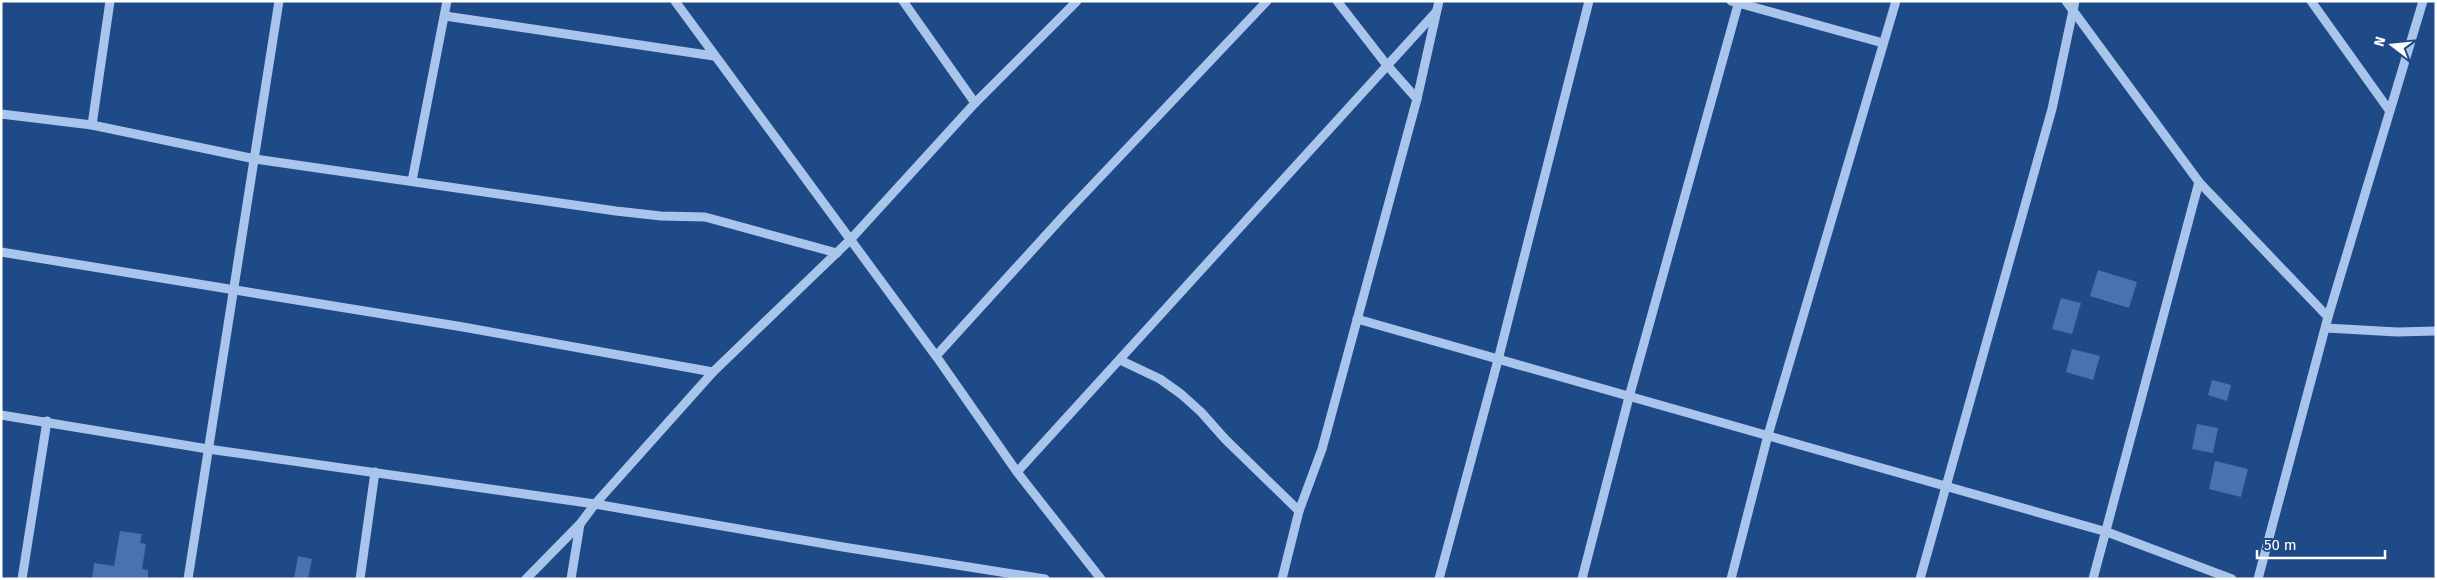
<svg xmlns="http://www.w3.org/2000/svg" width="2437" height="580" viewBox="0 0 2437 580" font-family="'Fira Sans',sans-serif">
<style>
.building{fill:#4774b0}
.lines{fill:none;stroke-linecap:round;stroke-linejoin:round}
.minor{stroke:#a9c5eb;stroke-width:9}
</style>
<rect width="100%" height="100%" fill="#1f4a88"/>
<g class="building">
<path d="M2098 270 2137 282 2129 308 2090 296Z"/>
<path d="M2061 298 2081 303 2072 334 2052 329Z"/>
<path d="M2072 349 2100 356 2093 380 2066 372Z"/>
<path d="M2212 380 2231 385 2227 401 2208 395Z"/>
<path d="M2197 424 2218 428 2213 453 2192 449Z"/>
<path d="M2215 461 2248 469 2241 497 2209 489Z"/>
<path d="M120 531 142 534 140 543 146 544 142 569 148 570V579H92L94 563 114 566Z"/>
<path d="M298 556 312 559 308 579H294Z"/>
</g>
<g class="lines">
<g class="minor">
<path d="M675 1 936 356 1017 472 1101 579"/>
<path d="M903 1 975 103"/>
<path d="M1337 1 1386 64 1417 99"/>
<path d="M1731 1 1883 43"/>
<path d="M2066 1 2199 182 2328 317"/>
<path d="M2311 1 2389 110"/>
<path d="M445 16 714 56"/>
<path d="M1 114 92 125 255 159 616 211 661 216 705 217 837 253"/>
<path d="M92 125 110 1"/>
<path d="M412 181 447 1"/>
<path d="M1 252 463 327 713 372"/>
<path d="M1357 319 2107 532 2232 579"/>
<path d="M2326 328 2397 332 2436 331"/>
<path d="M936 356 1066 213 1267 1"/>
<path d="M1120 360 1160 379 1181 394 1201 412 1225 439 1299 511"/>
<path d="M1 415 208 449 595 504 843 547 1045 579"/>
<path d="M1017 472 1436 12"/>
<path d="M22 579 47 421"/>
<path d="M188 579 279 1"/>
<path d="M360 579 375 472"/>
<path d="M526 579 580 524 595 504 713 372 850 240 975 103 1077 1"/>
<path d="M571 579 580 524"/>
<path d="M1282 579 1299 511 1322 449 1417 99 1439 1"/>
<path d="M1439 579 1498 360 1589 1"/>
<path d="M1582 579 1629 397 1739 1"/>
<path d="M1731 579 1768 435 1896 1"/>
<path d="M1920 579 2052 109 2075 1"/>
<path d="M2093 579 2199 182"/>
<path d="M2258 579 2328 317 2423 1"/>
</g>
</g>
<rect width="2437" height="580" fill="none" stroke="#ffffff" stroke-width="5"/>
<g transform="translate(2392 45) rotate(286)" stroke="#1f4a88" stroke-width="4" paint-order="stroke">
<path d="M0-4L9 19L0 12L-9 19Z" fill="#ffffff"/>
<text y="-8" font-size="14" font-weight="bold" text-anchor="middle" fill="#ffffff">N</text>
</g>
<path d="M2257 550v8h128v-8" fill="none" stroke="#ffffff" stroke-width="2.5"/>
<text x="2264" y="550" font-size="15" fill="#ffffff" stroke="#1f4a88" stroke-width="4" paint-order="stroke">50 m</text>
</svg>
